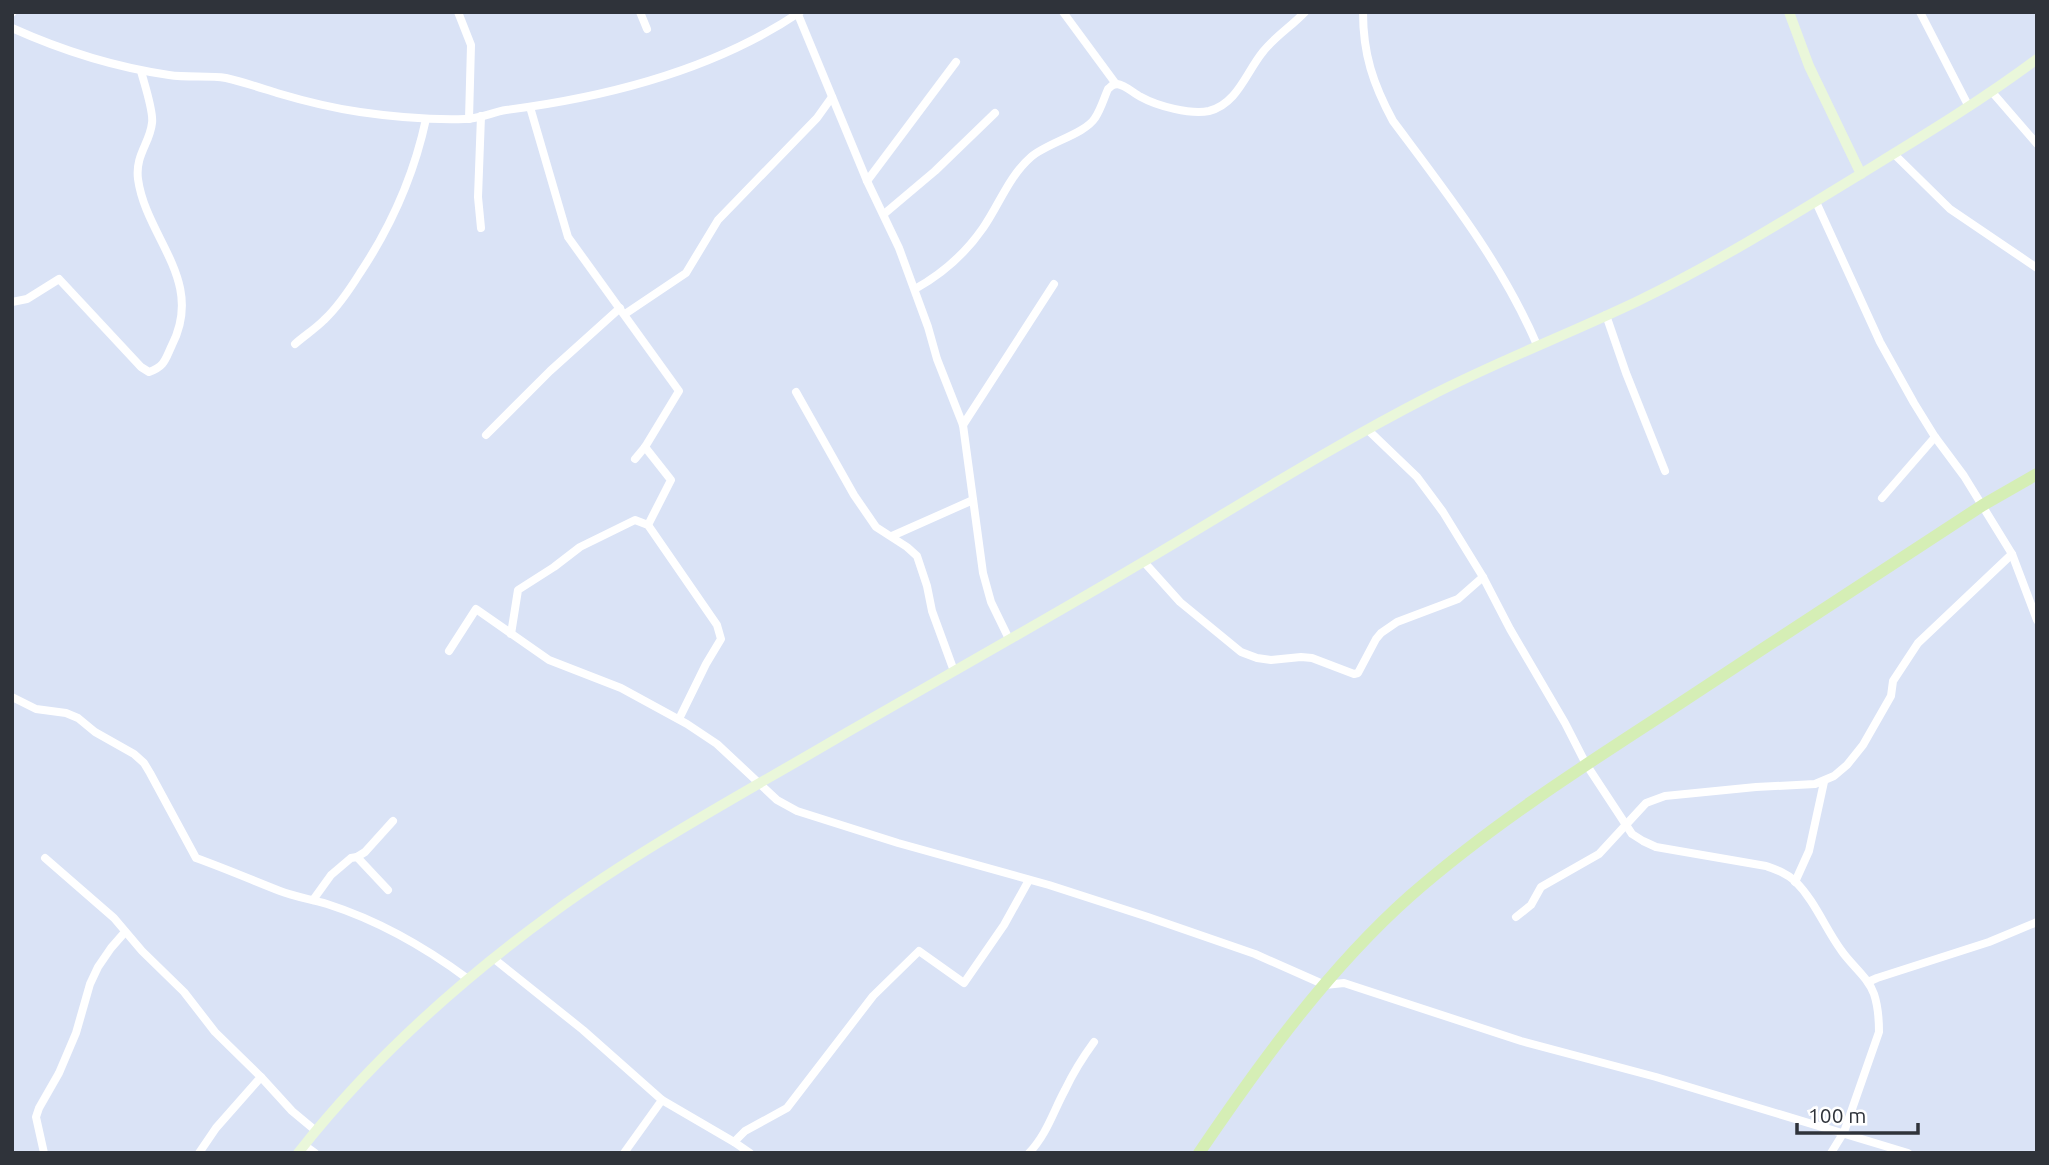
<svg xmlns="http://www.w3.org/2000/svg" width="2049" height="1165" viewBox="0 0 2049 1165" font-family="Ubuntu,sans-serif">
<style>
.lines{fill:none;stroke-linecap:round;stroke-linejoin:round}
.street{stroke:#fff;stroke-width:8}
.secondary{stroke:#eaf7da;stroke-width:10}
.primary{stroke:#d5eeb5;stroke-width:12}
</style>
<rect width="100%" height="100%" fill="#dae3f6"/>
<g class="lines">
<g class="street">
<path d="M458 12 471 45 469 119"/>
<path d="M640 12 647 29"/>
<path d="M797 12 867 181 899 248 928 327 937 359 963 425 983 573 991 602 1009 639"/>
<path d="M1063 12 1116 84"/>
<path d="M1363 12C1363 54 1373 84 1393 121 1446 192 1502 263 1537 345"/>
<path d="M1920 12 1969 107"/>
<path d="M12 13 13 12"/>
<path d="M12 28C63 51 114 67 169 75 188 78 208 75 226 78 244 82 261 88 277 93 304 101 332 108 360 112 394 117 430 120 465 119 479 119 493 112 506 110 608 97 714 70 800 12"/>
<path d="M1992 92 2037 144"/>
<path d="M530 107 568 237 679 391 645 447 635 459"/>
<path d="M481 116 478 197 481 228"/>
<path d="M1894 154 1950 209 2037 268"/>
<path d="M867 181 956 62"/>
<path d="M1816 202 1880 342 1914 403 1935 437 1964 476 2012 554 2037 620"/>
<path d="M884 214 935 171 995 113"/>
<path d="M915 289C942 274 965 254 983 228 999 205 1009 176 1031 157 1047 143 1085 134 1095 118 1101 109 1104 98 1108 89 1112 86 1112 84 1117 84 1126 85 1134 94 1141 97 1157 106 1191 115 1209 111 1237 104 1246 73 1262 53 1274 37 1292 26 1305 12"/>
<path d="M12 302 27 299 59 279 141 367 149 372C165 366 165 360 172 345 205 280 146 238 138 179 135 155 150 143 152 123 154 112 144 83 141 71"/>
<path d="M625 314 686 273 718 220 817 118 832 97"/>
<path d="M1606 315 1626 373 1665 471"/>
<path d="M295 344C304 336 315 329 324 320 339 306 350 289 360 273 392 225 414 175 426 119"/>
<path d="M796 392 854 495 876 527 907 547 917 556 927 586 932 611 954 671"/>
<path d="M963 425 1054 284"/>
<path d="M1368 430 1417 477 1443 512 1483 577 1510 629 1565 723 1586 764 1632 834 1643 841 1656 847 1766 866C1777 870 1786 873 1795 881 1815 901 1825 928 1841 950 1851 965 1868 977 1874 994 1878 1006 1879 1019 1879 1032L1844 1132 1831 1153"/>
<path d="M486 435 550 371 620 308"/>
<path d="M645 447 671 480 648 525"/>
<path d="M1882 498 1935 437"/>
<path d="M892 536 973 500"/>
<path d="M1144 562 1180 602 1241 652 1257 658 1271 660 1301 657 1312 658 1354 674 1358 673 1376 639 1381 633 1397 622 1458 599 1483 577"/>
<path d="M511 634 518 590 554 567 580 547 635 520 648 525 717 625 721 639 706 664 679 719"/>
<path d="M449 651 476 609 549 660 621 688 687 724 717 744 777 800 797 811 898 843 1049 885 1148 917 1255 954 1325 985 1344 983 1521 1041 1656 1077 1908 1153"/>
<path d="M12 697 36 709 66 713 78 718 95 732 134 754 144 763 150 773 196 858C224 868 252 880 280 891 295 897 311 899 327 904 377 920 425 947 468 979"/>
<path d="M357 857 388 890"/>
<path d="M45 858 114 918 142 951 184 992 215 1032 261 1077 292 1111 316 1131"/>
<path d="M1795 882 1809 851 1824 782"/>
<path d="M313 900 331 875 351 858 357 857 365 852 393 821"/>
<path d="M1516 917 1531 905 1541 887 1599 854 1646 803 1665 796 1756 787 1815 784 1834 776 1847 765 1863 745 1891 696 1893 681 1918 643 2012 554"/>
<path d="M493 958 583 1030 662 1100 734 1142 750 1153"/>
<path d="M1868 982 1877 978 1989 942 2037 922"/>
<path d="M734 1142 745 1131 787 1108 873 996 919 951 964 983 1004 925 1029 880"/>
<path d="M304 1145 315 1153"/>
<path d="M44 1153 36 1117 39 1108 59 1073 76 1033 90 984 98 967 111 948 125 932"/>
<path d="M199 1153 216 1128 261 1077"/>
<path d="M624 1153 662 1100"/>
<path d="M1029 1153C1047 1134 1053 1112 1065 1090 1073 1073 1083 1057 1094 1042"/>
</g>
<g class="secondary">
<path d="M1789 12 1809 66 1861 174"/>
<path d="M298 1153C371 1060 459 981 554 912 646 845 748 791 846 733 945 676 1045 620 1143 562 1238 506 1332 446 1430 396 1498 361 1569 334 1638 301 1712 265 1784 221 1854 178 1916 140 1978 103 2037 59"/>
</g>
<path class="primary" d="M1199 1153C1260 1063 1329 968 1410 896 1491 825 1582 767 1673 708 1776 640 1879 573 1983 505L2037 474"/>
</g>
<rect width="2049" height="1165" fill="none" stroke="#2f333a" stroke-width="28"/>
<path d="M1797 1123v10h121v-10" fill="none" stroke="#2f333a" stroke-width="3.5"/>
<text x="1808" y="1123" font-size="21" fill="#2f333a" stroke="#ffffff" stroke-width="5" paint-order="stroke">100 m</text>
</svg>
